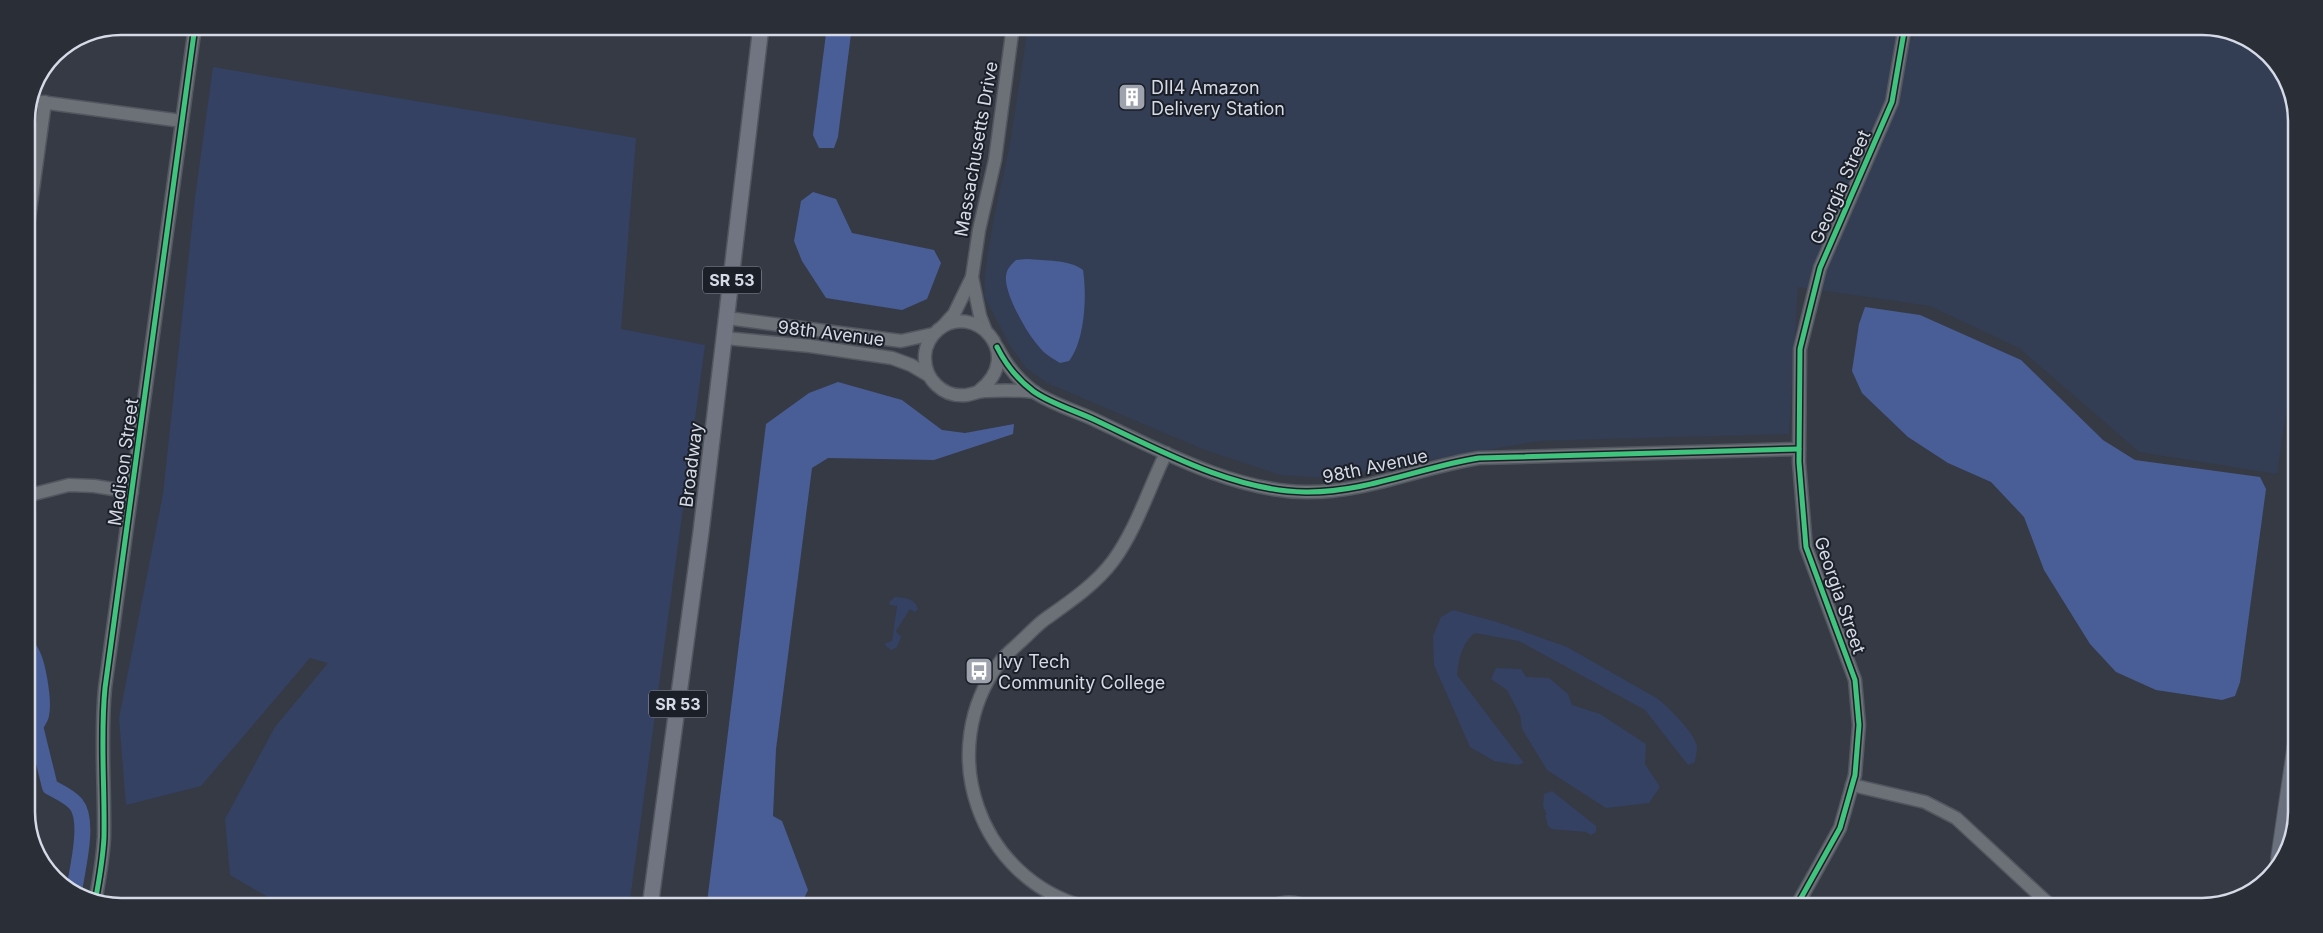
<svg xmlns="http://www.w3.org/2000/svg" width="2323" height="933" viewBox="0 0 2323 933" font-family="Inter,sans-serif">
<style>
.built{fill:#333d54}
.green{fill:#344163}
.water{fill:#495e97}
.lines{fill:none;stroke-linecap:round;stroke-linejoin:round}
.river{stroke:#495e97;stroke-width:16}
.minor-casing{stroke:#52575f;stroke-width:15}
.major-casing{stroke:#52575f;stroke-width:18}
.highway-casing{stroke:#52575f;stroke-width:20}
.minor{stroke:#6c7077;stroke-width:12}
.major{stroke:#707581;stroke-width:15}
.highway{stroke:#6a707e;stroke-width:18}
.cycleway-casing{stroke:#1b1f28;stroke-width:8}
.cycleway{stroke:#40c37c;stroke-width:5}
.labels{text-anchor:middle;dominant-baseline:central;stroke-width:4;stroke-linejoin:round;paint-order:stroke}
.shield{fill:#1b1f28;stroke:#9da2ad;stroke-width:1}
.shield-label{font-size:16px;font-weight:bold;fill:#d5dae6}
.poi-label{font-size:18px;fill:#d5dae6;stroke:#1b1f28;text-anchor:start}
.street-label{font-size:18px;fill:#d5dae6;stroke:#1b1f28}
.rim{fill:none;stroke:#d5dae6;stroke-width:2.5}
</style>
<rect width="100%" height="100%" fill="#353a44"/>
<path class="built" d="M1028 26H1829L1913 40 1916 26H2202L2238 33 2277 64 2297 115V341L2277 474 2139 452 2019 348 1930 306 1798 287 1789 434 1539 441 1326 478 1280 475 1202 449 1047 383 1026 368 1009 344 984 296 985 271 993 222 1010 143Z"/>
<g class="green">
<path d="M213 67 636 138 621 329 705 345 629 907H285L230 875 225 819 275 727 328 663 310 658 201 786 126 805 119 718 163 494 195 198Z"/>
<path d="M895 597C905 598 915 598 918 609L915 612 910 609 896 631 901 637 897 647 891 650 884 644 892 641 897 606 890 605 889 602Z"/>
<path d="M1453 610 1497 622 1567 647 1658 699C1668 707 1696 734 1697 747 1697 752 1695 758 1695 762L1688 765 1645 710 1519 641 1475 633C1461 644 1459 659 1457 675L1524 763 1518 765 1494 761 1470 747 1434 665 1433 636 1441 617Z"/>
<path d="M1496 668 1521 669 1526 677 1549 678 1568 694 1572 705 1600 714 1646 744 1645 764 1660 787 1649 803 1606 808 1547 770 1522 729 1520 715 1507 690 1491 679Z"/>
<path d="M1552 791 1596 826V832L1591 835 1586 832 1552 829 1548 826 1545 815H1547L1543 806 1544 794Z"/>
</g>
<g class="water">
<path d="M827 26H852L838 137 834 148H819L813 135Z"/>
<path d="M813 192 836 199 852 233 934 250 941 263 927 299 902 310 826 298 802 261 794 241 801 201Z"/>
<path d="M1027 259C1044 261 1069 259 1083 270 1087 295 1085 341 1069 361L1060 363C1054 359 1046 355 1041 349 1028 336 1004 294 1006 276 1007 268 1011 265 1016 260Z"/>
<path d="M1865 307 1920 315 2021 360 2103 440 2135 460 2260 477 2266 489 2240 682 2235 696 2222 700 2156 690 2116 672 2090 644 2044 570 2024 517 1991 482 1948 463 1908 437 1862 393 1852 371 1859 324Z"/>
<path d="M838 382 902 400 942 430 965 433 1014 424 1013 434 934 460 828 458 812 468 776 749 773 816 782 821 808 890 800 907H717L707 903 766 424 809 393Z"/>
</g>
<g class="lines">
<path class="river" d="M26 646C38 653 44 703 41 715 40 719 37 723 35 726L50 787C59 792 69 796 76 804 90 821 77 870 74 891"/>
<defs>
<g id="minor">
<path d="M33 101 182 121"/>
<path d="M26 240 45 102"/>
<path d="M727 318 901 341 933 334"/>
<path d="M943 326 954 314 972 277"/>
<path d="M985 329 980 316 972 277 979 230 995 160 1013 26"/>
<path d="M725 338 810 346 892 358 911 365 928 375"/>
<path d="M997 347C1006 365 1017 379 1033 391 1049 403 1076 411 1095 420 1159 450 1233 491 1305 492 1365 493 1421 467 1479 458L1799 449"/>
<path d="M979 391C1027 354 973 300 938 330 931 336 925 346 925 356 924 379 943 398 967 395 973 394 979 391 985 391 1002 390 1018 390 1035 392"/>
<path d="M26 496 69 485 94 486 132 492"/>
<path d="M1852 785 1925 802 1956 818 2052 907"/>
<path d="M95 902C99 881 103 858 104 837 105 787 100 738 105 688L195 26"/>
<path d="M1085 907C978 878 934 750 1000 662 1005 655 1013 649 1019 643 1027 636 1035 627 1044 620 1068 603 1095 585 1113 561 1136 530 1149 488 1166 453"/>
<path d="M1269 907C1284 901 1294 901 1308 907"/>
<path d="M1796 907 1840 828 1855 775 1859 725 1855 680 1806 547 1799 462 1800 349 1820 268 1892 102 1905 26"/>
</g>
<path id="major" d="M650 907 701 532 761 26"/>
<path id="highway" d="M2280 859 2297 743"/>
</defs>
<use href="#minor" class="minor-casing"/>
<use href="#major" class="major-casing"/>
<use href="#highway" class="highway-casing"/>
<use href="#minor" class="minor"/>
<use href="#major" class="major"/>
<use href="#highway" class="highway"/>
<defs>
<g id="cycleway">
<path d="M997 347C1006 365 1017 379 1033 391 1049 403 1076 411 1095 420 1159 450 1233 491 1305 492 1365 493 1421 467 1479 458L1799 449"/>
<path d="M95 902C99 881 103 858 104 837 105 787 100 738 105 688L195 26"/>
<path d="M1796 907 1840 828 1855 775 1859 725 1855 680 1806 547 1799 462 1800 349 1820 268 1892 102 1905 26"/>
</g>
</defs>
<use href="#cycleway" class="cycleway-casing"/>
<use href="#cycleway" class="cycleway"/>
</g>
<defs>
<symbol id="building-square" viewBox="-11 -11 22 22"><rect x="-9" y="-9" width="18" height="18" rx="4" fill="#9da2ad" stroke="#1b1f28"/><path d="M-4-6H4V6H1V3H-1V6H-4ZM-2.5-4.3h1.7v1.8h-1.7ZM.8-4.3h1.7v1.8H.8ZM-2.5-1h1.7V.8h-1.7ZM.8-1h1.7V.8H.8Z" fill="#fff"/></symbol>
<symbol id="bus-square" viewBox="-11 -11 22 22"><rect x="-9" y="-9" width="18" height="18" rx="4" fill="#9da2ad" stroke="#1b1f28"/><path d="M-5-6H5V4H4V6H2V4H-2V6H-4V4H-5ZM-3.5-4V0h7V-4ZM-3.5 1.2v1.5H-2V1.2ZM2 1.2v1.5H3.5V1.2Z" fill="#fff"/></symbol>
</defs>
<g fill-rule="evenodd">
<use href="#building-square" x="1116" y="81" width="32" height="32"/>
<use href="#bus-square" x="963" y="655" width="32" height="32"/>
</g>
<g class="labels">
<g class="shield">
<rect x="703" y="266.5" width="58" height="27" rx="4"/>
<rect x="649" y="690.5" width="58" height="27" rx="4"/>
</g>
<g class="shield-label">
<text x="732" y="280">SR 53</text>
<text x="678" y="704">SR 53</text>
</g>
<g class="poi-label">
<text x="1151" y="87">DII4 Amazon<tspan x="1151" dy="21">Delivery Station</tspan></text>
<text x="998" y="661">Ivy Tech<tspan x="998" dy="21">Community College</tspan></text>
</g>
<g class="street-label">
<text transform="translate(976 149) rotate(-80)">Massachusetts Drive</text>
<text transform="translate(1840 187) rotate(-66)">Georgia Street</text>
<text transform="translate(831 333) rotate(7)">98th Avenue</text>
<text transform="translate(123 462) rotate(-82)">Madison Street</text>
<text transform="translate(691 465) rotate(-83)">Broadway</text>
<text transform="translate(1375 466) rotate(-12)">98th Avenue</text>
<text transform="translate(1840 595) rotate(71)">Georgia Street</text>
</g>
</g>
<path d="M0 0H2323V933H0ZM121 35H2202A86 86 0 0 1 2288 121V812A86 86 0 0 1 2202 898H121A86 86 0 0 1 35 812V121A86 86 0 0 1 121 35Z" fill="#2a2e37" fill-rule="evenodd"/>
<path class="rim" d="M121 35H2202A86 86 0 0 1 2288 121V812A86 86 0 0 1 2202 898H121A86 86 0 0 1 35 812V121A86 86 0 0 1 121 35Z"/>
</svg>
